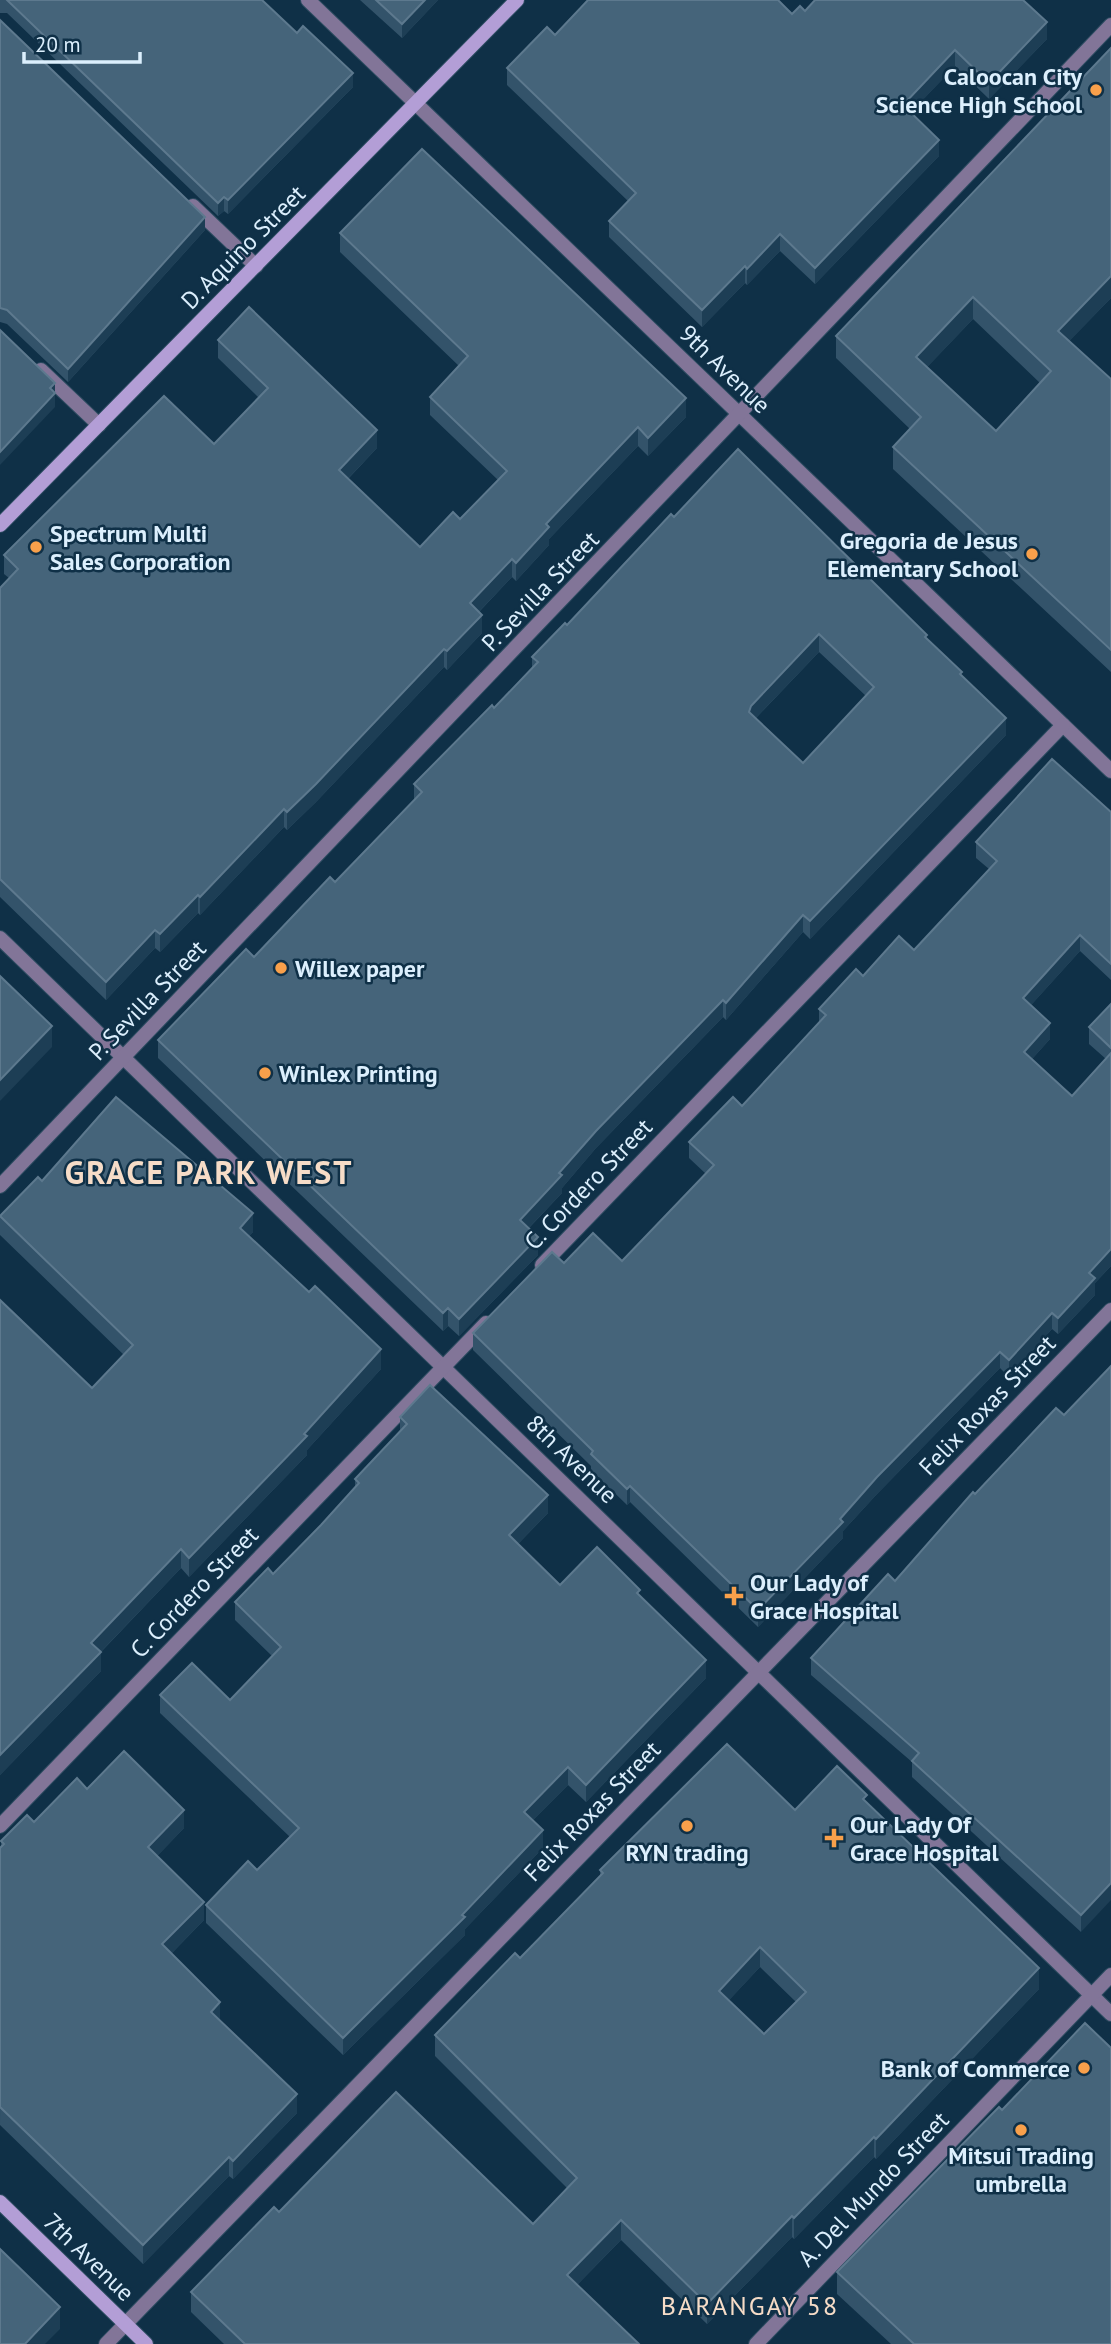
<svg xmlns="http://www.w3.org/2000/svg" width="1111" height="2344" viewBox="0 0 1111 2344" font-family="'PT Sans',sans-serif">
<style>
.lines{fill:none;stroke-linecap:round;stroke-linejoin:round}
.street-casing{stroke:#2c4b60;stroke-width:16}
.secondary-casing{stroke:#2c4b60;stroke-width:16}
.street{stroke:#827598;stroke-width:14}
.secondary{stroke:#b39ed6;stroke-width:14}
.wall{fill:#33536a;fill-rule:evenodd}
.shaded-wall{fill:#1d3e55}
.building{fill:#45647a;stroke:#5d798e;stroke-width:2;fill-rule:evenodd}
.poi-dot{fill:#f8a04b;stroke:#0f3047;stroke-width:2.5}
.labels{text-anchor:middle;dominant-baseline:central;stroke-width:5;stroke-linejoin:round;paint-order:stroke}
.poi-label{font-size:24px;font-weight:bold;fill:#dceffd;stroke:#0f3047;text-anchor:start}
.street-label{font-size:24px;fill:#dceffd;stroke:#0f3047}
.neighbourhood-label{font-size:26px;letter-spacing:2px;fill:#f6dcc7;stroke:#0f3047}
.district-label{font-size:32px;font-weight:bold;letter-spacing:2px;fill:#f6dcc7;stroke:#0f3047}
</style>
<rect width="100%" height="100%" fill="#0f3047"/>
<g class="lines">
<defs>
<g id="street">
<path d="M308 0 1111 771"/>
<path d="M193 206 256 266"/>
<path d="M41 370 99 425"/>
<path d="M0 938 1111 2014"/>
<path d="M0 1186 1111 25"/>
<path d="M542 1265 1063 725"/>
<path d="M0 1826 486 1323"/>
<path d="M106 2344 1111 1310"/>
<path d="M756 2344 1111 1975"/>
</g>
<g id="secondary">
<path d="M0 525 517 0"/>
<path d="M0 2202 146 2344"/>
</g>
</defs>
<use href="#street" class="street-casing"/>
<use href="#secondary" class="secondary-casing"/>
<use href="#street" class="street"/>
<use href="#secondary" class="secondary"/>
</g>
<g class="wall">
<path d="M0 0H262L353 87 228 214 224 211 218 216 7 13H0Z"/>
<path d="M360 0H438L402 38Z"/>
<path d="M805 11 1047 39 989 99 955 66 911 112 939 156 815 284 780 251 747 285 745 283 702 327 609 237V221L628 201 507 85V68L555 35 792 14Z"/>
<path d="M0 20 205 230 68 382 7 324 0 322Z"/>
<path d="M1111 48V298L1069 341 1111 379V672L893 469V447L910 429 836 358V336ZM973 319 1040 383 996 431 927 367Z"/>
<path d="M340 233 686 417 648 456 638 446 549 539V545L516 581 512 577 479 612 482 633 447 670 444 667 316 802 287 830 284 827 200 915 198 913 160 952 155 948 106 1000 0 897V588L9 578 4 574V555L214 444 259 398 218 358V340L377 448 348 479 420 547 460 519 498 480 430 415V397L459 366 340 252Z"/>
<path d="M674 517 927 639 962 676 1006 735 810 939 803 932 726 1020 723 1017 596 1148 562 1188V1193L529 1228 538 1255 459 1336 448 1326 443 1331 158 1058V1040L254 957 335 882 414 800V784L494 708 532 668V657L567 625ZM819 652 866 696 803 763 756 718Z"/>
<path d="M1111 812V980L1080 951 1031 1005 1050 1039 1032 1059 1072 1096 1106 1059 1089 1044V1027L1111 1004V1266L1095 1283V1295L1058 1334 1052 1329 1009 1377 1000 1368 877 1494 843 1531V1538L758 1627 630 1502 627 1505 591 1470V1466L473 1350V1333L564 1263 622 1261 706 1174 689 1158V1142L742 1106 819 1023V1009L863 976 914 950 989 869 976 858V842Z"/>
<path d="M42 1181 253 1232 249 1236 381 1369 307 1450V1455L189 1577 181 1568 101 1652V1671L0 1775V1300L92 1388 124 1355 0 1235V1216Z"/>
<path d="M1111 1366 1081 1932 912 1777V1762L811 1675V1658L895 1581 975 1494 1064 1415Z"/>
<path d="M400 1417 548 1513 518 1544 560 1585 640 1597 706 1678 586 1802 568 1785 533 1820 543 1848 465 1929V1935L343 2055 206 1923V1905L257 1870 290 1837 160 1713V1695L230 1700 272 1656 235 1620V1602L273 1574 321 1525 355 1487V1479L400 1432Z"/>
<path d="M87 1789 184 1828 157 1856 204 1920 171 1954 220 2020 297 2113 233 2179 229 2176 143 2264 0 2125 1 1841Z"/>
<path d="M867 1803 1039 1989 876 2159 874 2157 794 2239 792 2237 707 2324 621 2240 577 2285 639 2344H224L191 2312V2292L279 2212 533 2224 567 2188 435 2056V2035L520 1958 600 1876V1870L795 1810ZM760 1967 796 2002 764 2034 729 2000Z"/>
<path d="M1002 2110 1111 2344H891L837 2294V2272Z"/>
</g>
<g class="shaded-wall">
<path d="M425 0H438L402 38V24Z"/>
<path d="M1047 22V39L989 99V83Z"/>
<path d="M955 50V66L903 121V105Z"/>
<path d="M353 73V87L228 214V200Z"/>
<path d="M939 140V156L815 284V268Z"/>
<path d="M224 197V211L218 216V203Z"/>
<path d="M205 217V230L68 382V369Z"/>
<path d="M780 234V251L747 285V269Z"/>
<path d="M745 266V283L702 327V310Z"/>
<path d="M1111 276V298L1058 353V331Z"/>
<path d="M973 297V319L916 379V357Z"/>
<path d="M55 383V407L0 465V452Z"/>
<path d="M686 398V417L648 456V438Z"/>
<path d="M638 427V446L549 539V545L516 581V563L546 524Z"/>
<path d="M377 430V448L339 488V470Z"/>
<path d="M512 559V577L470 621V603Z"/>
<path d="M482 615V633L447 670V651Z"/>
<path d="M819 634V652L751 723 749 712 751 706Z"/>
<path d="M444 649V667L316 802 287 830V812Z"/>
<path d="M1006 718V735L810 939V921Z"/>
<path d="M284 809V827L200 915V897Z"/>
<path d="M198 895V913L160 952V934Z"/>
<path d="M803 915V932L726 1020V1003Z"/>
<path d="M155 930V948L106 1000V982Z"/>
<path d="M1080 935V951L1023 1014V998Z"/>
<path d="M723 1000V1017L596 1148 562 1188V1193L520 1237V1220L559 1173 596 1131Z"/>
<path d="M1050 1023V1039L1024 1068V1052Z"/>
<path d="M52 1026V1047L0 1101V1080Z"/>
<path d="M253 1213V1232L240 1247V1228Z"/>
<path d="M538 1237V1255L459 1336V1319Z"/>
<path d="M1111 1249V1266L1095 1283V1295L1058 1334V1318L1089 1273Z"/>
<path d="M448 1308V1326L443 1331V1313Z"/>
<path d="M1052 1313V1329L1009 1377V1360Z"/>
<path d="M381 1349V1369L307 1450V1455L189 1577V1558Z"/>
<path d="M1000 1352V1368L877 1494 843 1531V1538L758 1627V1610L877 1477Z"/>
<path d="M630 1486V1502L627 1505V1489Z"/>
<path d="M548 1495V1513L509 1553V1535Z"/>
<path d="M181 1549V1568L91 1662V1643Z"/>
<path d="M101 1652V1671L0 1775V1755Z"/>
<path d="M706 1660V1678L586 1802V1785Z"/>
<path d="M568 1767V1785L524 1829V1812Z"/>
<path d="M184 1810V1828L148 1866V1847Z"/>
<path d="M543 1830V1848L465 1929V1935L343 2055V2038Z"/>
<path d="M1111 1883V1900L1081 1932V1915Z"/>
<path d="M204 1902V1920L162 1963V1944Z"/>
<path d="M760 1947V1967L719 2011V1991Z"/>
<path d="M1039 1968V1989L876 2159V2139Z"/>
<path d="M220 2002V2021L211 2012Z"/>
<path d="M297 2094V2113L233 2179V2161Z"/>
<path d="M874 2137V2157L794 2239V2218Z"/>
<path d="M229 2157V2176L143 2264V2245Z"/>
<path d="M792 2216V2237L707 2324V2304Z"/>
<path d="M621 2220V2240L567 2295V2275Z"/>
<path d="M60 2307V2329L45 2344H25Z"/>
</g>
<g class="building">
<path d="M7 0H262L297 33 303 26 353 73 228 200 224 197 218 203Z"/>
<path d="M376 0H425L402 24Z"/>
<path d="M588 0H778L792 14 800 6 805 11 815 0H1023L1047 22 989 83 955 50 903 105 939 140 815 268 780 234 747 269 745 266 702 310 609 221 636 193 507 68 547 27 555 35Z"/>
<path d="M0 20 205 217 68 369 7 310 0 308Z"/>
<path d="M1111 48V276L1058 331 1111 379V650L893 447 921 417 836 336ZM973 297 1051 371 996 431 916 357Z"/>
<path d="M422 149 686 398 648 438 638 427 546 524 549 527 516 563 512 559 470 603 482 615 447 651 444 649 316 784 287 812 284 809 200 897 198 895 160 934 155 930 106 982 0 879V588L18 569 4 555 164 396 214 444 268 388 218 340 249 307 377 430 339 470 420 547 453 512 460 519 507 471 430 397 468 356 340 233Z"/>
<path d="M0 330 55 383 50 388 55 393 0 452Z"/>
<path d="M738 449 927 635 925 637 962 672 960 674 1006 718 810 921 803 915 726 1003 723 1000 596 1131 559 1173 562 1175 520 1220 538 1237 459 1319 448 1308 443 1313 158 1040 246 949 254 957 330 877 335 882 422 792 414 784 492 705 494 708 538 662 532 657 565 623 567 625 671 514 674 517ZM819 634 874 687 803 763 749 712 751 706Z"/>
<path d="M1052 759 1111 812V964L1080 935 1023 998 1050 1023 1024 1052 1072 1096 1111 1053V1249L1089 1273 1095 1278 1058 1318 1052 1313 1009 1360 1000 1352 877 1477 840 1519 843 1522 758 1610 630 1486 627 1489 591 1454 593 1451 473 1333 552 1252 564 1263 593 1233 622 1261 714 1165 689 1142 733 1097 742 1106 826 1015 819 1009 856 969 863 976 899 936 914 950 997 861 976 842Z"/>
<path d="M0 976 52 1026 0 1080Z"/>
<path d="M1111 1004V1048L1089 1027Z"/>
<path d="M116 1097 253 1213 240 1228 309 1292 315 1286 381 1349 304 1434 307 1436 189 1558 181 1549 91 1643 101 1652 0 1755V1300L92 1388 133 1345 0 1216 38 1177 42 1181Z"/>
<path d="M1111 1366V1883L1081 1915 912 1761 919 1753 811 1658 888 1574 895 1581 973 1492 975 1494 1056 1408 1064 1415Z"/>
<path d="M430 1385 548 1495 509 1535 560 1585 597 1547 640 1590 637 1593 706 1660 586 1785 568 1767 524 1812 543 1830 462 1915 465 1917 343 2038 206 1905 248 1861 257 1870 299 1828 160 1695 192 1663 230 1700 281 1647 235 1602 268 1568 273 1574 321 1525 359 1483 355 1479 407 1424 400 1417Z"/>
<path d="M727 1744 795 1810 837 1766 867 1795 863 1799 1039 1968 876 2139 874 2137 794 2218 792 2216 707 2304 621 2220 567 2275 639 2344H245L191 2292 274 2207 279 2212 396 2092 533 2224 577 2178 435 2035 515 1953 520 1958 603 1873 600 1870ZM760 1947 806 1992 764 2034 719 1991Z"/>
<path d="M124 1751 184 1810 148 1847 204 1902 162 1944 220 2002 211 2012 297 2094 233 2161 229 2157 143 2245 0 2107V1848L4 1844 1 1841 27 1815 34 1822 77 1778 87 1789Z"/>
<path d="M1085 2023 1111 2048V2344H914L837 2272 999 2107 1002 2110Z"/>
<path d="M0 2249 60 2307 25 2344H0Z"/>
</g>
<g class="poi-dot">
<circle cx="1096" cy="90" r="7"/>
<circle cx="36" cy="547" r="7"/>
<circle cx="1032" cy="554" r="7"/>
<circle cx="281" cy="968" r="7"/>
<circle cx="265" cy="1073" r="7"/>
<path d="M730.5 1585.5h7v7h7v7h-7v7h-7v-7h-7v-7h7z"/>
<circle cx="687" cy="1826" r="7"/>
<path d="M830.5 1827.5h7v7h7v7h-7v7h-7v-7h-7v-7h7z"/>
<circle cx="1084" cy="2068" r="7"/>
<circle cx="1021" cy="2130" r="7"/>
</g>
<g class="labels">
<g class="poi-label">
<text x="1082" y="76" text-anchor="end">Caloocan City<tspan x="1082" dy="28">Science High School</tspan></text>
<text x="50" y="533">Spectrum Multi<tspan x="50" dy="28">Sales Corporation</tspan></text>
<text x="1018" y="540" text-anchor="end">Gregoria de Jesus<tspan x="1018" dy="28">Elementary School</tspan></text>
<text x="295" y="968">Willex paper</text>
<text x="279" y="1073">Winlex Printing</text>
<text x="750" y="1582">Our Lady of<tspan x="750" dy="28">Grace Hospital</tspan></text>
<text x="850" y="1824">Our Lady Of<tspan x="850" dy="28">Grace Hospital</tspan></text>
<text x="687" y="1852" text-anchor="middle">RYN trading</text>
<text x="1070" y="2068" text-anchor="end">Bank of Commerce</text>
<text x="1021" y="2155" text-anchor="middle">Mitsui Trading<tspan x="1021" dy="28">umbrella</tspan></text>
</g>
<g class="street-label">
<text transform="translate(243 247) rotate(-45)">D. Aquino Street</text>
<text transform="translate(725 369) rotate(44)">9th Avenue</text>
<text transform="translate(540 591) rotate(-46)">P. Sevilla Street</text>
<text transform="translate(147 1000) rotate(-46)">P. Sevilla Street</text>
<text transform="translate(588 1184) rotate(-46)">C. Cordero Street</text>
<text transform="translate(987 1405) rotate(-46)">Felix Roxas Street</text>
<text transform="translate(572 1459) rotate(44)">8th Avenue</text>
<text transform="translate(194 1592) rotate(-46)">C. Cordero Street</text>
<text transform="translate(592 1811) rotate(-46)">Felix Roxas Street</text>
<text transform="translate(873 2189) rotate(-46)">A. Del Mundo Street</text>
<text transform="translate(89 2257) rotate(44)">7th Avenue</text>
</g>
<g class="neighbourhood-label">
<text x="750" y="2305">BARANGAY 58</text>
</g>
<g class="district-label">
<text x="209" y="1172">GRACE PARK WEST</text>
</g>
</g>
<path d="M24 52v10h116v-10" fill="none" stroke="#dceffd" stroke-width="3.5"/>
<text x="35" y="52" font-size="21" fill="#dceffd" stroke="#0f3047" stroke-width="5" paint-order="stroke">20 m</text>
</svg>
